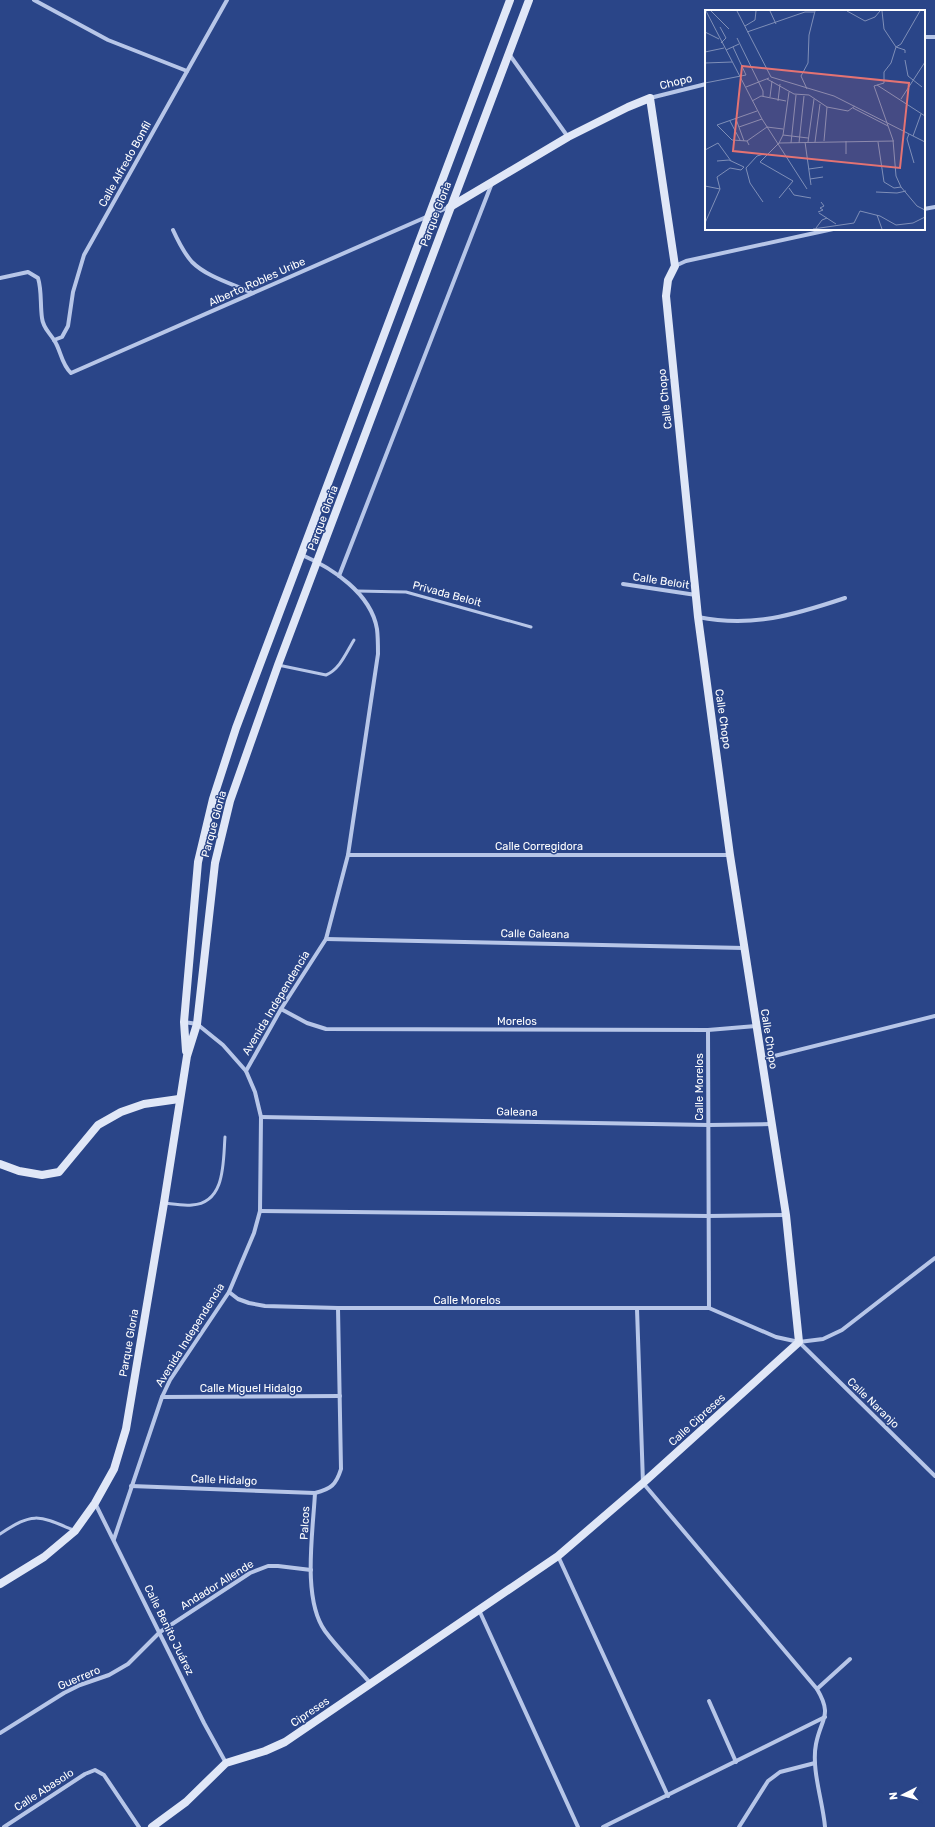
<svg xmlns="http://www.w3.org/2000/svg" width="935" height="1827" viewBox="0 0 935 1827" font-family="Rubik,sans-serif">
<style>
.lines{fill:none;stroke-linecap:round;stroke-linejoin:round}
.lane{stroke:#b7c6e8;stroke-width:3}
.street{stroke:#b7c6e8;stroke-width:4}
.secondary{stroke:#e0e7f7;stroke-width:8}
.labels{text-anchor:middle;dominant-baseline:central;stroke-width:3;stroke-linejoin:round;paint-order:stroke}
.street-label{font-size:11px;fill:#fff;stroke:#2a4588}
.inset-road{fill:none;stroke:#7f8fb8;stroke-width:1}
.view{fill:#e47373;fill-opacity:0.15;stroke:#e47373;stroke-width:2}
.inset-edge{fill:none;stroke:#fff;stroke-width:2}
</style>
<rect width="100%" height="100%" fill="#2a4588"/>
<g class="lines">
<g class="lane">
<path d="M357 591 406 592 531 627"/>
<path d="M278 665 326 675C340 669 346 653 354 640"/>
<path d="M164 1203C173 1204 183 1206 192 1205 226 1203 223 1161 225 1137"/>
<path d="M0 1534C33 1512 38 1515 73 1530"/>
</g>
<g class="street">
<path d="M34 0 108 40 187 71"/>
<path d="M924 37H935"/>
<path d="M509 54 568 137"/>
<path d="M650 98 706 84"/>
<path d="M924 209 935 207"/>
<path d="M173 230C178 241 184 253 192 262 207 277 233 284 252 293"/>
<path d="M675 266 686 261 833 229"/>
<path d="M0 278 28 272 38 278C42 291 40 304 42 318 43 328 49 332 54 340 61 350 61 364 71 373L449 207"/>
<path d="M54 340 62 337 68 326 73 292 84 255 227 0"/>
<path d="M339 576 492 183"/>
<path d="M623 584 696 595"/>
<path d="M698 617C752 628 794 615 845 598"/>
<path d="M348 855H730"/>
<path d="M326 939 744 948"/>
<path d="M281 1009 307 1023 326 1029 708 1030 756 1026"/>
<path d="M184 1022 197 1024 223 1045 246 1071"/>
<path d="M708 1030 709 1308"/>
<path d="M762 1059 935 1016"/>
<path d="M261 1117 709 1125 772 1124"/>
<path d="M260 1211 708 1216 786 1215"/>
<path d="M229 1292 238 1299 249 1303 265 1306 338 1308H709L776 1337 799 1342 823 1339 842 1330 935 1258"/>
<path d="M338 1308 341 1469C336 1485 331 1489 315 1493 313 1532 302 1599 325 1631 339 1650 356 1666 371 1684"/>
<path d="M637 1309 643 1483 817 1689"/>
<path d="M799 1342 935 1476"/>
<path d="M162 1397 340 1396"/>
<path d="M131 1486 315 1493"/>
<path d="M95 1503 204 1723 226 1763"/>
<path d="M114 1539 162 1397 170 1380 229 1292 254 1233 260 1211 261 1117 255 1092 246 1071 281 1009 326 939 348 855 378 654C378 646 378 637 377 629 371 593 332 568 302 555"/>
<path d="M558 1556 668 1796"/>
<path d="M479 1610 578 1827"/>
<path d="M709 1701 736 1762"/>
<path d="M0 1733 64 1693 80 1685 109 1675 128 1664 160 1632 250 1573 268 1566H278L311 1570"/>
<path d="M4 1827 85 1774 95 1770 104 1775 139 1827"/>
<path d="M603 1827 825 1717"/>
<path d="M739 1827 768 1781 780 1772 815 1763"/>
<path d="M825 1827C823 1802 811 1769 816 1744 821 1718 833 1716 817 1689L850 1659"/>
</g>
<g class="secondary">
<path d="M186 1051 184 1022 198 862 213 799 236 728 510 0"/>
<path d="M0 1164 19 1171 42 1175 59 1172 98 1125 121 1112 144 1104 179 1099"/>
<path d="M0 1584 44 1557 75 1531 95 1503 114 1469 126 1429 164 1203 187 1056 197 1024 215 863 230 801 278 665 529 0"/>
<path d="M152 1827 186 1802 226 1763 265 1751 285 1742 558 1556 643 1483 799 1342 786 1215 730 855 698 617 666 296 668 280 675 266 650 98 628 107 568 137 450 207"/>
</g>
</g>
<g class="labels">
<g class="street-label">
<text transform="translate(676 82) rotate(-14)">Chopo</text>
<text transform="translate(125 164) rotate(-61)">Calle Alfredo Bonfil</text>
<text transform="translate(436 214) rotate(-69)">Parque Gloria</text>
<text transform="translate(257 282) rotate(-24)">Alberto Robles Uribe</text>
<text transform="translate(665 399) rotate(-96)">Calle Chopo</text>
<text transform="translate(323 518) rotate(-70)">Parque Gloria</text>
<text transform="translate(661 581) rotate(9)">Calle Beloit</text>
<text transform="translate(447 594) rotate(15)">Privada Beloit</text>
<text transform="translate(723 719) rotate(82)">Calle Chopo</text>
<text transform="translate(214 824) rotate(-75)">Parque Gloria</text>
<text x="539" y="846">Calle Corregidora</text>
<text transform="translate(535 934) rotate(1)">Calle Galeana</text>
<text transform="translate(276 1003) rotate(-59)">Avenida Independencia</text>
<text x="517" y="1021">Morelos</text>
<text transform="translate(769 1039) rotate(81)">Calle Chopo</text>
<text transform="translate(699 1087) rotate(-90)">Calle Morelos</text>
<text transform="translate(517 1112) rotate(1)">Galeana</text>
<text x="467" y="1300">Calle Morelos</text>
<text transform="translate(190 1335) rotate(-58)">Avenida Independencia</text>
<text transform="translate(129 1343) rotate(-80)">Parque Gloria</text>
<text x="251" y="1388">Calle Miguel Hidalgo</text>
<text transform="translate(873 1403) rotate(44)">Calle Naranjo</text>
<text transform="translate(697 1420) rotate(-42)">Calle Cipreses</text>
<text transform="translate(224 1480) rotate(2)">Calle Hidalgo</text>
<text transform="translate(305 1523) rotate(-87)">Palcos</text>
<text transform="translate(217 1585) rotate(-32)">Andador Allende</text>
<text transform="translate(169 1630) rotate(64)">Calle Benito Juárez</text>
<text transform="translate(79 1678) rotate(-23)">Guerrero</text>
<text transform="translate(310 1712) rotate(-34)">Cipreses</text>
<text transform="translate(44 1790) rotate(-33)">Calle Abasolo</text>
</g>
</g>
<g transform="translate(705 10)">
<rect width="220" height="220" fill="#2a4588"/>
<path class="inset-road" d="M1 1 57 109 102 179M6 1 24 19M32 1 66 67 129 86 220 132M65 1 71 14M142 1 160 11 170 7 175 1M177 1 179 19 191 37M215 1 196 34 191 37 186 53 179 62V73L169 76 188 130 191 166 196 177 212 196 220 200M40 16 50 10 51 1M15 17 21 28 16 33M0 22 14 29M42 22 100 2H109M32 28 58 81V86M191 37 200 40V43M21 40 34 34M0 42 19 38M200 50 203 66 217 77M0 53 27 52M62 69 89 84 104 85 122 97 143 101 150 96M0 73 41 65 28 37M172 75 220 106M41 77 64 68M102 79 96 66 103 53 104 25 110 1M65 87 67 71M196 89 220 52M47 91 56 86 81 91M73 91 75 74M148 98 183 116M31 109 39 131M25 111 35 130M34 117 57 109M204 124 202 129 209 153M78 125 103 128M208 126 216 104M42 131 62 117 78 119M119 131 122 97M141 131V144M100 132 106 175M103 132 109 89M110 132 115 94M173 132 179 172 189 178 196 177M74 133 189 131M86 133 91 85M94 133 99 86M44 135 42 131 27 130 12 115 52 101M0 140 13 133 26 151M12 151 24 150 39 157M41 158 45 173 58 192M41 158 52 146 59 144M104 159 118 157M105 169 118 167M0 176 15 179M84 178 89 185 106 188M171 182 192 183 201 181M74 188 88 171 55 152 74 133 78 125 84 82M113 202 118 200 115 198 119 196 116 192M114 203 131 214M172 205 177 219M0 213 15 179 12 167 25 158 36 160 39 157M111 218 117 210 122 208M108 219 149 213 155 201 175 206 191 215 208 213 220 207"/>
<path class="view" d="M37 56 204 73 195 158 28 141Z"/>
<rect width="220" height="220" class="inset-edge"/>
</g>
<g transform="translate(903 1795) rotate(264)" stroke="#2a4588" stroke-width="3" paint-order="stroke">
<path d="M0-3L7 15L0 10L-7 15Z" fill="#ffffff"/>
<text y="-6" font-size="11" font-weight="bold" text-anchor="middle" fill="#ffffff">N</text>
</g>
</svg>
